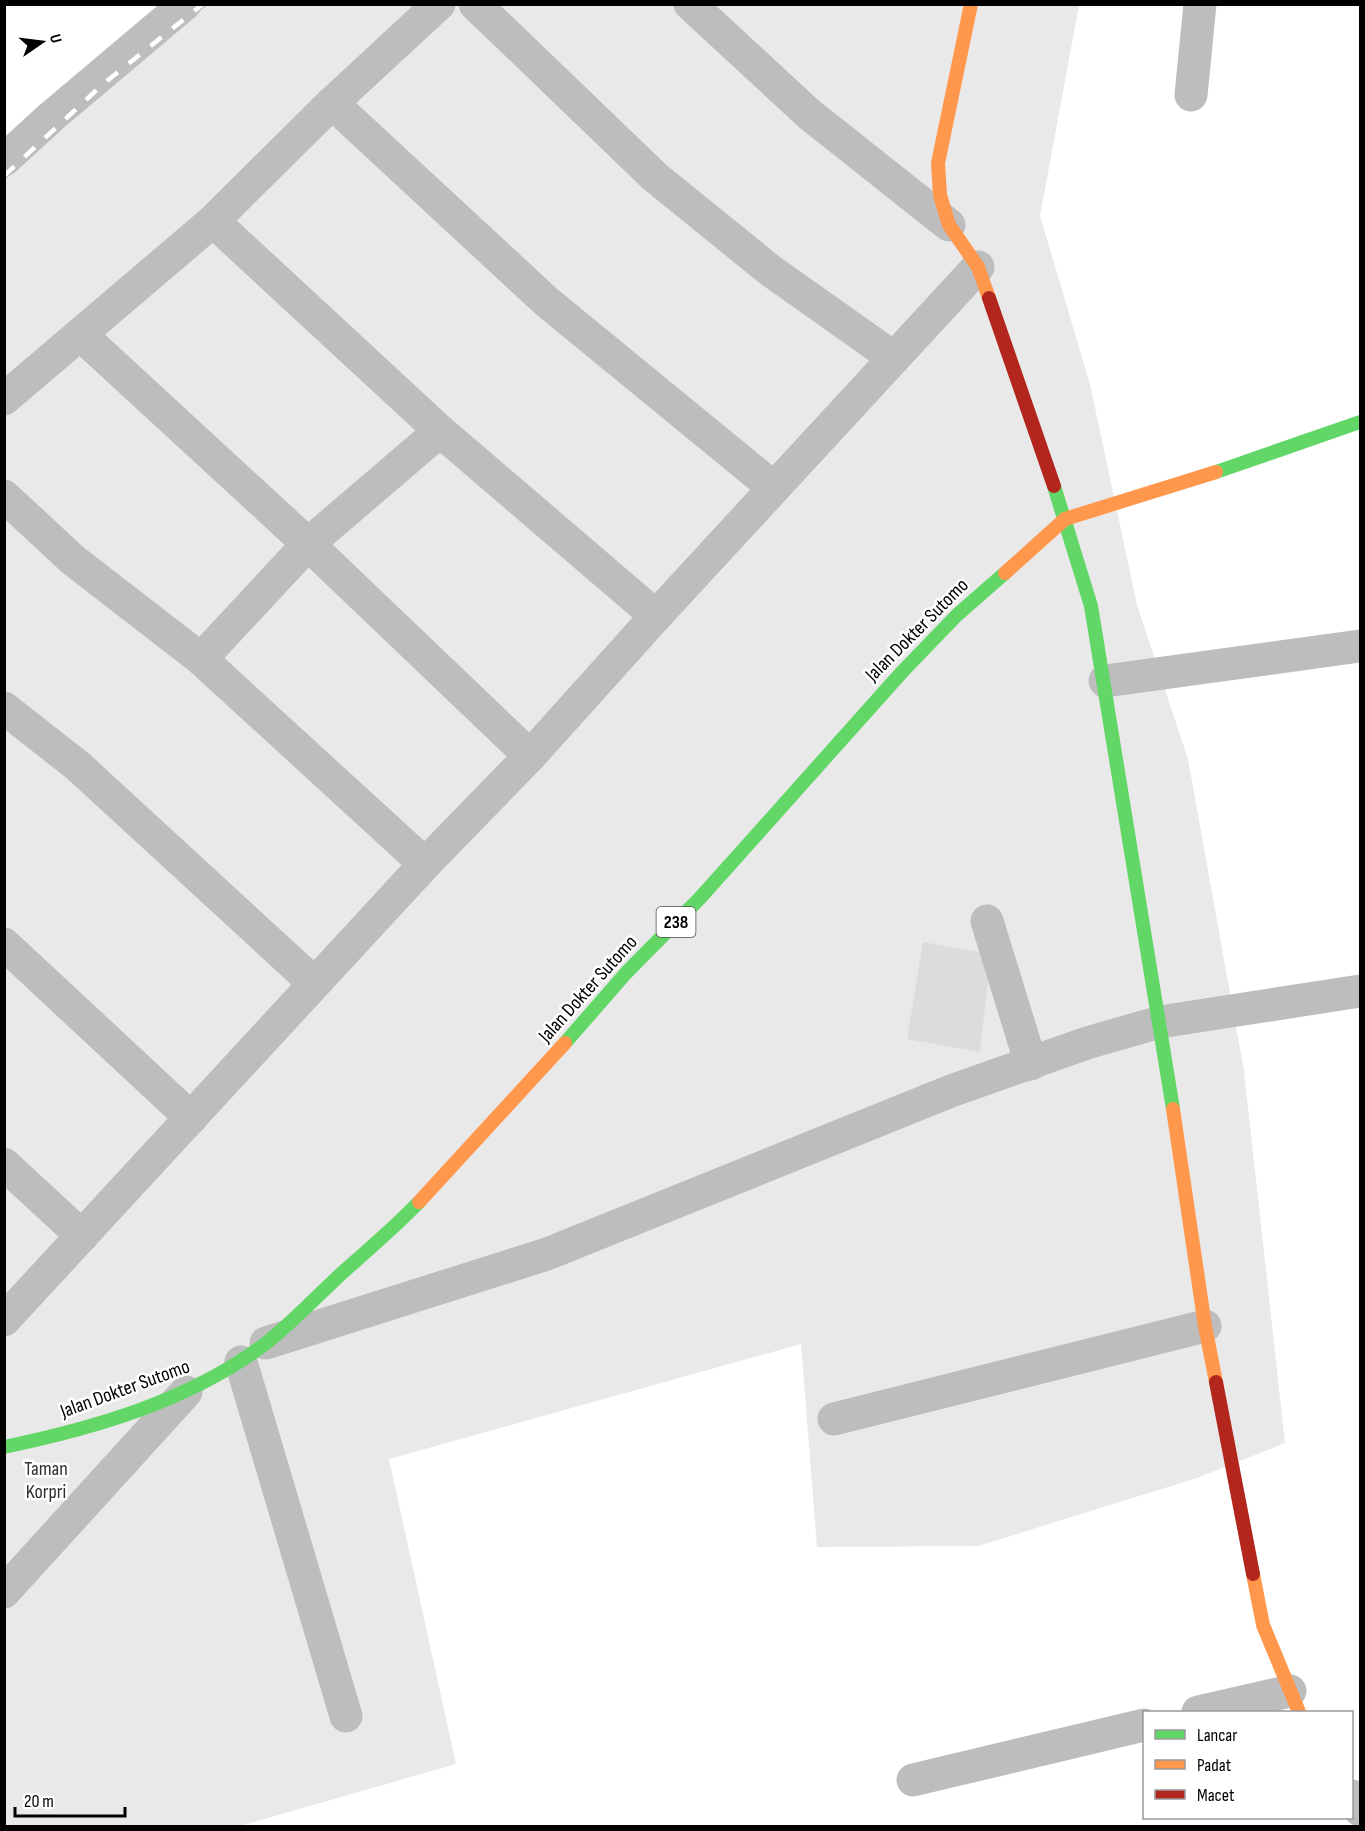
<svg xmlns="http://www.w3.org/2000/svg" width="1365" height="1831" viewBox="0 0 1365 1831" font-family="'Sofia Sans Condensed',sans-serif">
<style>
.green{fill:#e9e9e9}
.building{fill:#dcdcdc}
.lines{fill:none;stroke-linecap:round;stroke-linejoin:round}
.street{stroke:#bdbdbd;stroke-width:33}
.fast{stroke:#63d668;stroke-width:14}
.slow{stroke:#ff974d;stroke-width:14}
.jam{stroke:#b3261e;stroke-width:14}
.rail-casing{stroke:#bdbdbd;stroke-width:7}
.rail{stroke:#fff;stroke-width:4.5;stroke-dasharray:14;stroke-linecap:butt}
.labels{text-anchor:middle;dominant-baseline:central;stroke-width:5;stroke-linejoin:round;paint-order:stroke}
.shield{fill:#fff;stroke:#4c4c4c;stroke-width:1.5}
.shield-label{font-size:18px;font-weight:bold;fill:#000}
.street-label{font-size:20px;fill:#000;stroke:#fff}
.park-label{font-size:20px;fill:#2e2e2e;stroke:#fff}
</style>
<rect width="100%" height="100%" fill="#fff"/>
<path class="green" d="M166 5H1079L1040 216 1090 384 1137 605 1188 759 1244 1071 1285 1443 1197 1478 978 1546 817 1547 801 1344 389 1459 456 1764 240 1826H5V140Z"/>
<path class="building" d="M923 942 991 954 980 1052 907 1039Z"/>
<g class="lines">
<g class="street">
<path d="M475 4 655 177 771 271 894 358"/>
<path d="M690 4 809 114 949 225"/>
<path d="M1191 95 1200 4"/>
<path d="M332 103 547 302 774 488"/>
<path d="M4 160 51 117 185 4"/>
<path d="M213 221 440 431 656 616"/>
<path d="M81 335 308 544 530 756"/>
<path d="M4 399 213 221 332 103 439 4"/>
<path d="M4 496 73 560 201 659 425 864"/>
<path d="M201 659 308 544 440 431"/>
<path d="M1105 681 1360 646"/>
<path d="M4 708 78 766 314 983"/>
<path d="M987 921 1031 1064"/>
<path d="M4 944 191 1118"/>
<path d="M4 1164 82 1236"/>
<path d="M4 1320 425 864 530 756 656 616 978 267"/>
<path d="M266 1343 547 1254 951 1091 1087 1043 1160 1022 1360 991"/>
<path d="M241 1362 346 1716"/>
<path d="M834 1419 1205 1326"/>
<path d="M4 1592 186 1392"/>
<path d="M1198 1712 1290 1691"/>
<path d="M913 1780 1144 1725"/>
<path d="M1352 1796 1360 1810"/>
</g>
<g class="fast">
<path d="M1216 472 1360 422"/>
<path d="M1054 486 1091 606 1173 1109"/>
<path d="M565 1043 626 973 700 898 902 672 957 615 1005 573"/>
<path d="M4 1447C95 1428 189 1401 265 1344 292 1323 317 1296 342 1273 368 1250 395 1227 419 1202"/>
</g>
<g class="slow">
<path d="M971 4 938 163 940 195 949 225 978 267 989 298"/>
<path d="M1005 573 1065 519 1216 472"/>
<path d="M1173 1109 1205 1326 1216 1382"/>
<path d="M419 1202 565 1043"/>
<path d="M1253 1574 1263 1625 1299 1712"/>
</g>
<g class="jam">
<path d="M989 298 1054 486"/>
<path d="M1216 1382 1253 1574"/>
</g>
<defs>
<path id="rail" d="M4 176 102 85 203 4"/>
</defs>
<use href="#rail" class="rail-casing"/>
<use href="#rail" class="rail"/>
</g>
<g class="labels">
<rect class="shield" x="656.5" y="907" width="39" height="30" rx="4.5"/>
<g class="shield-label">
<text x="676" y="922">238</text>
</g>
<g class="street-label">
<text transform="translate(917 630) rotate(-45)">Jalan Dokter Sutomo</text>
<text transform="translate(588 989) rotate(-48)">Jalan Dokter Sutomo</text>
<text transform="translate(125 1389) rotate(-20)">Jalan Dokter Sutomo</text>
</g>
<g class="park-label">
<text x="46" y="1469">Taman<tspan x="46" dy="23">Korpri</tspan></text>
</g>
</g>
<rect width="1365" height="1831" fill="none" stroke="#000000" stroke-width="12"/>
<rect x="1143" y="1711" width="210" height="108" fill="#ffffff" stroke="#999999" stroke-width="1.5"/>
<rect x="1155" y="1730" width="30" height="9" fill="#63d668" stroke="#999999" stroke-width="1.5"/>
<text x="1197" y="1741" font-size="18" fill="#000000">Lancar</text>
<rect x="1155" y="1760" width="30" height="9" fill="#ff974d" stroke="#999999" stroke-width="1.5"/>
<text x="1197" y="1771" font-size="18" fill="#000000">Padat</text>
<rect x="1155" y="1790" width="30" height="9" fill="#b3261e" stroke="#999999" stroke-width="1.5"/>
<text x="1197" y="1801" font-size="18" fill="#000000">Macet</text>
<g transform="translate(42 42) rotate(76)" stroke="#ffffff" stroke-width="4.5" paint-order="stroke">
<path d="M0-4.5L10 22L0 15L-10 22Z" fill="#000000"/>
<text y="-9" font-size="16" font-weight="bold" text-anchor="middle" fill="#000000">U</text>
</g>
<path d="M15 1807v9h110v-9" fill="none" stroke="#000000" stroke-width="3"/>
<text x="24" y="1807" font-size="18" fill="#000000" stroke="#ffffff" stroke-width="4.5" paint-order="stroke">20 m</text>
</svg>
